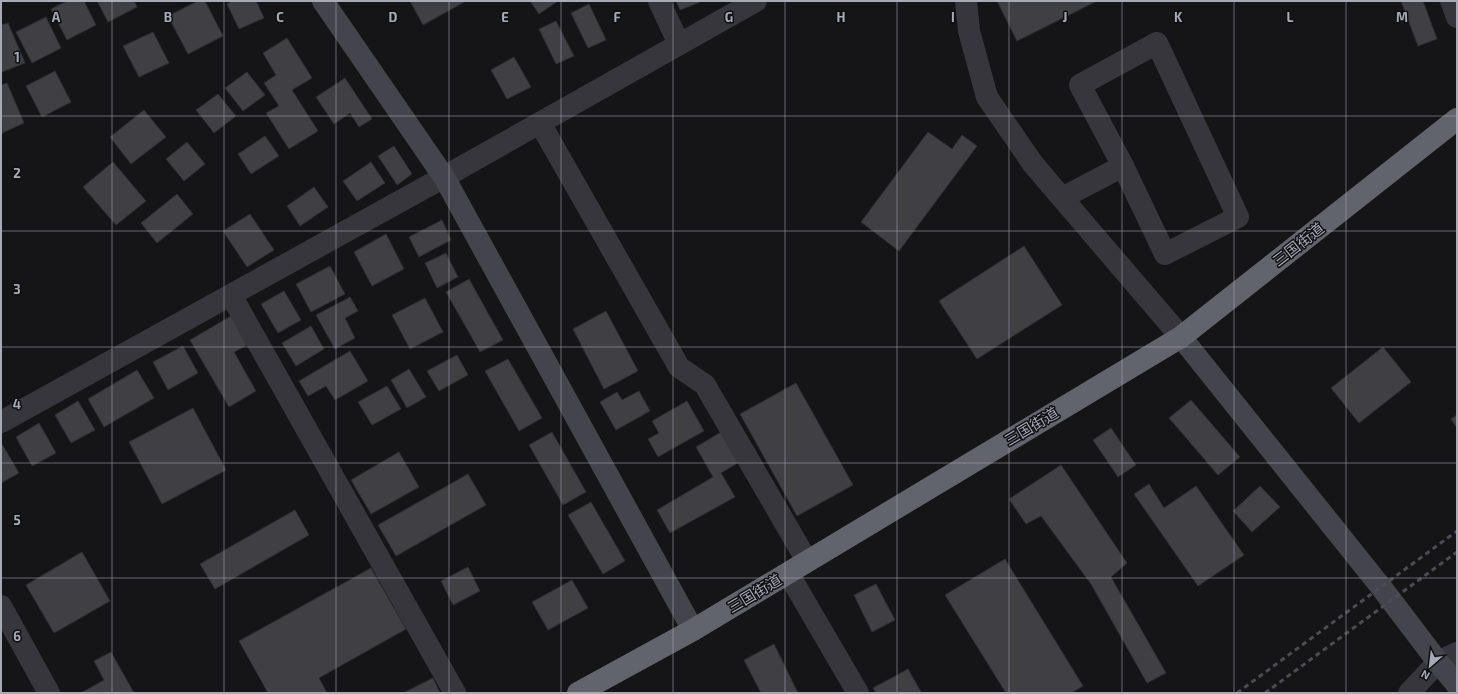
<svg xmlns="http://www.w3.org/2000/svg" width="1458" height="694" viewBox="0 0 1458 694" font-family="'Exo 2','Noto Sans JP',sans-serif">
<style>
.building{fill:#3f3f44;stroke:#2f2f33}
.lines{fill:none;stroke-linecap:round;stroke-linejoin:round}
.street{stroke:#36363c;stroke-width:22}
.secondary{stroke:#44454c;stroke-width:22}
.highway{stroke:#62646d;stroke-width:22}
.rail{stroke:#4b4c53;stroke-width:3;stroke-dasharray:5 4;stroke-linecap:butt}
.grid{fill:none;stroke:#a7aab7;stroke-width:1;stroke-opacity:0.55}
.labels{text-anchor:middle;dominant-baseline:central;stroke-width:3;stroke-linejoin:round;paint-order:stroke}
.street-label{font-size:15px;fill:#a7aab7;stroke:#101012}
.grid-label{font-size:13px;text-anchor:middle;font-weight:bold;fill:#a7aab7;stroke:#101012;stroke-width:3;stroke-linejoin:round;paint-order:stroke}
</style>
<rect width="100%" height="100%" fill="#151517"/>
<g class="building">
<path d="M67 1H84L96 25 67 40 51 9Z"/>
<path d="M97 1H134L137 7 108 22Z"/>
<path d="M198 1H205L223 36 188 54 168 16Z"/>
<path d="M232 1H256L264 18 239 29 227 4Z"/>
<path d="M410 1H466L423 25Z"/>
<path d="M530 1H558L539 14Z"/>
<path d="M676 1H703L680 10Z"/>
<path d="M997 1H1097L1017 41Z"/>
<path d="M1401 1H1423L1437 39 1418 46Z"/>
<path d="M589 4 606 40 588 48 571 13Z"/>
<path d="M46 17 61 48 32 63 16 32Z"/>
<path d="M556 21 574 56 556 64 539 29Z"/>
<path d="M8 23 25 63 2 72 1 69V25Z"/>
<path d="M153 32 169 63 139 77 123 46Z"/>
<path d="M287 38 312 78 292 90 318 131 289 149 266 113 279 106 264 83 276 75 263 53Z"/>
<path d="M514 57 531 87 507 99 491 70Z"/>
<path d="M55 71 71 102 42 117 26 86Z"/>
<path d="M247 72 265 95 243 111 225 88Z"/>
<path d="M345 78 372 119 359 127 350 113 334 124 316 97Z"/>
<path d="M7 83 24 123 2 133 1 85Z"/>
<path d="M218 94 236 116 214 133 196 110Z"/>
<path d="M144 110 166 137 131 164 110 137Z"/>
<path d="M928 132 952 149 962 135 977 146 899 251 861 222Z"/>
<path d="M265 136 279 156 251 174 238 154Z"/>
<path d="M187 142 205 164 184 181 166 159Z"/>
<path d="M394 146 412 174 397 185 378 156Z"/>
<path d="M113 162 146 201 116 225 83 187Z"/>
<path d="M371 162 385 183 357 201 343 181Z"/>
<path d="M314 187 328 207 300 226 287 206Z"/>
<path d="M177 194 193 214 157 243 141 223Z"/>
<path d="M250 214 274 250 247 267 223 231Z"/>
<path d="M442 220 451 240 419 257 409 237Z"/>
<path d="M386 234 404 269 372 286 354 252Z"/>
<path d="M1024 246 1062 305 977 359 939 301Z"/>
<path d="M446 253 458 277 437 288 425 263Z"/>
<path d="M330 266 345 294 311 312 296 284Z"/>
<path d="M469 279 503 340 480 352 446 292Z"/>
<path d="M284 291 301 320 278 333 261 304Z"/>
<path d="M350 297 358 311 345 318 355 338 335 349 316 315Z"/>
<path d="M425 298 443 332 410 349 392 315Z"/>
<path d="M606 311 638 371 604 389 573 329Z"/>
<path d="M231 316 247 345 234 352 256 391 229 407 190 340Z"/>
<path d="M311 326 324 349 296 366 282 343Z"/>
<path d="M183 346 198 373 168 390 153 362Z"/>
<path d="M1383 347 1411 382 1359 423 1331 388Z"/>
<path d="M350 351 368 381 335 400 326 386 308 396 299 381Z"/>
<path d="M457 355 468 375 439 391 427 371Z"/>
<path d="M508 359 542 418 519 431 485 371Z"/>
<path d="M409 369 426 397 407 408 391 380Z"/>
<path d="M137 370 154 398 104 427 88 399Z"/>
<path d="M796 383 853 485 797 516 740 414Z"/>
<path d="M387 386 401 409 372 425 358 402Z"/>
<path d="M639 391 650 411 616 430 600 402 617 392 622 400Z"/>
<path d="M1191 400 1240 457 1218 475 1169 418Z"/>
<path d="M78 401 95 430 71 443 55 415Z"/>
<path d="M687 401 704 431 658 457 648 439 659 433 652 421Z"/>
<path d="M193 408 226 470 162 504 129 442Z"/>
<path d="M1457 415V428L1451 419Z"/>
<path d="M39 423 56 453 32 466 16 437Z"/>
<path d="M1111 428 1136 465 1118 477 1093 440Z"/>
<path d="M723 431 741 461 721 473 735 497 670 533 657 510 713 477 696 447Z"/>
<path d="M552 432 586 492 563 505 529 445Z"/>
<path d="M2 444 19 473 1 483V445Z"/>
<path d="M399 452 419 487 371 514 351 480Z"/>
<path d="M1061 465 1127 563 1111 577 1166 673 1147 683 1091 584 1041 516 1026 524 1009 499Z"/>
<path d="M468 474 486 505 396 556 378 525Z"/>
<path d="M1149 484 1164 508 1196 486 1244 555 1198 586 1134 494Z"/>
<path d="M1260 486 1280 507 1252 532 1233 511Z"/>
<path d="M591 502 625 561 603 574 568 515Z"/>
<path d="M295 510 309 535 215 589 200 564Z"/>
<path d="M82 552 110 601 54 633 26 585Z"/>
<path d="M1005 559 1083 686 1071 693H1006L945 595Z"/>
<path d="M468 567 480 591 453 605 441 581Z"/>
<path d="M371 568 406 629 319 678 327 693H268L239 641Z"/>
<path d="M572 580 588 608 548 630 532 602Z"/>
<path d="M876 584 895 620 872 632 854 595Z"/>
<path d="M774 644 798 693H761L744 660Z"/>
<path d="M111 652 134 693H81L104 680 94 661Z"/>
<path d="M908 669 921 692 876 693 873 688Z"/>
<path d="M433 678 440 693H403Z"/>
</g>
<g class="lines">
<g class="street">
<path d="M659 1 679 44"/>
<path d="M966 1 969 31 987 97 1033 164 1181 337"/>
<path d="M1451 1 1457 17"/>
<path d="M1157 43 1238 217 1165 254 1123 166 1080 85Z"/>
<path d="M540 123 679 367 705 385 807 561"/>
<path d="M1062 198 1123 166"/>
<path d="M231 295 455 693"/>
<path d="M1 422 444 177 756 1"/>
<path d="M788 573 858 693"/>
<path d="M1 606 49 693"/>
<path d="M1409 693 1438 662 1457 653"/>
</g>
<g class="secondary">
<path d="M323 1 444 177 693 630"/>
<path d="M1181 337 1381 587 1438 662 1457 685"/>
</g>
<path class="highway" d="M578 693 693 630 1181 337 1457 119"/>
<g class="rail">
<path d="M1237 693 1457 531"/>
<path d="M1265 693 1457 552"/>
</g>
</g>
<path class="grid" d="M112 1V693M224 1V693M336 1V693M449 1V693M561 1V693M673 1V693M785 1V693M897 1V693M1009 1V693M1122 1V693M1234 1V693M1346 1V693M1 116H1457M1 231H1457M1 347H1457M1 463H1457M1 578H1457"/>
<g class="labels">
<g class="street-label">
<text transform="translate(1298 244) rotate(-38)">三国街道</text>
<text transform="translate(1031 426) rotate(-31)">三国街道</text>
<text transform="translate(754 593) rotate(-31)">三国街道</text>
</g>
</g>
<g class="grid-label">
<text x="56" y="22">A</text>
<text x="168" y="22">B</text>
<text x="280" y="22">C</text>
<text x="393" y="22">D</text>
<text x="505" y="22">E</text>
<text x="617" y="22">F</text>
<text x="729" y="22">G</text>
<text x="841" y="22">H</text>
<text x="953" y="22">I</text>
<text x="1065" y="22">J</text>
<text x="1178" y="22">K</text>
<text x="1290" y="22">L</text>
<text x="1402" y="22">M</text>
<text x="17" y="62">1</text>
<text x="17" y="178">2</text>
<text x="17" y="294">3</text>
<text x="17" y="409">4</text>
<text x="17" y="525">5</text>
<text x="17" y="641">6</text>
</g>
<rect width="1458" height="694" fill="none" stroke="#a7aab7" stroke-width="4"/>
<g transform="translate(1430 666) rotate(208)" stroke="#101012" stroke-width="3" paint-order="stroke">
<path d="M0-3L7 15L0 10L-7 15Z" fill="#a7aab7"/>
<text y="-6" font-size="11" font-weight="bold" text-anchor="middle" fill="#a7aab7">N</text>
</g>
</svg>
